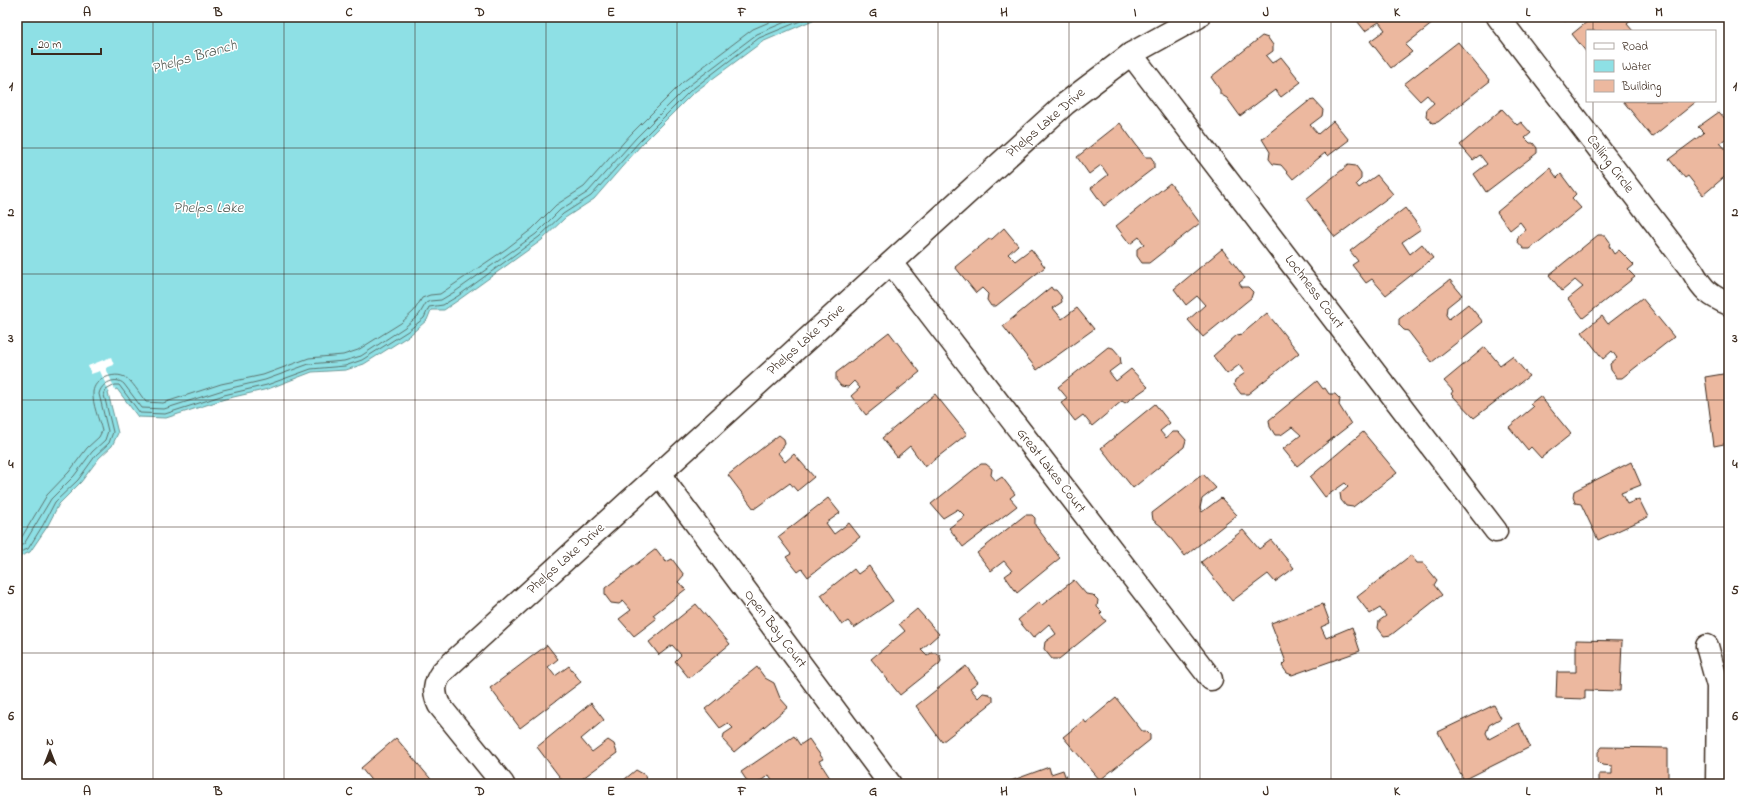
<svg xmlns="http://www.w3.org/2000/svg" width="1746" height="801" viewBox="0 0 1746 801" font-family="'Indie Flower',sans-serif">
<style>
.water{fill:#8ee0e5;stroke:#6d9795}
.pier{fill:#fff}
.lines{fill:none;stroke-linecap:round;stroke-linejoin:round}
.shore{stroke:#5c736e;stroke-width:1}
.building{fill:#ecb89f;stroke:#3b2a1e}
.street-casing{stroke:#3b2a1e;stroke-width:25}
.street{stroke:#fff;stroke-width:22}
.grid{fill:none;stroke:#3b2a1e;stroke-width:1;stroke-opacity:0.55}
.labels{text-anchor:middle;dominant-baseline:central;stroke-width:3;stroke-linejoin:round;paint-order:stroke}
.street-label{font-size:14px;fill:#3b2a1e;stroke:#fff}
.water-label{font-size:15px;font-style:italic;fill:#505850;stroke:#fff}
.neatline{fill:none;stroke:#3b2a1e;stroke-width:1.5}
.grid-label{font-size:13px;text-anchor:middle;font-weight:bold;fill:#3b2a1e}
</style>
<rect width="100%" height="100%" fill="#fff"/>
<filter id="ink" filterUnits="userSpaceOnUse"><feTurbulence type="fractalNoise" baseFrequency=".025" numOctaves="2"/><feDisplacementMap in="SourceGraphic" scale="8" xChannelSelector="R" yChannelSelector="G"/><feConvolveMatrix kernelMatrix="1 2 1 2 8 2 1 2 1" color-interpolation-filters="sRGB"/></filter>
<g filter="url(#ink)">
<path class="water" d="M17 17H820L762 42 692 94 642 144 594 199 565 218 542 240 460 299 444 310H431L427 320 410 335 364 364 346 370 312 372 268 389 225 399 166 418 138 417 117 389 108 393 118 433 112 446 99 458 81 482 59 504 47 527 30 552 17 558Z"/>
<path class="pier" d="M111 357 114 365 106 368 116 392 110 394 100 371 91 374 88 366Z"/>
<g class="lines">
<g class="shore">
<path d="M17 541 20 540 47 495 69 472 87 448 99 437 102 431C99 419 92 404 93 392 94 385 98 381 104 378 128 368 133 386 146 402L163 403 221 384 263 375 309 358 343 355 358 350 401 323 414 311 422 298 430 295 440 294 506 249 532 229 556 205 584 187 631 134 683 82 753 29 781 17"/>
<path d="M17 548 24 544 51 499 74 476 92 452 105 440 108 431 99 394C101 383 116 376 124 384L142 408 164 409 223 390 265 380 309 364 344 361 361 356 405 327 419 315 426 303 430 301 441 300 456 291 536 234 560 210 588 192 636 138 687 87 757 34 797 17"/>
<path d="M17 553 28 549 43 525 55 502 78 480 96 455 109 443 113 432 104 395 106 390 115 385H119L140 413 165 414 224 395 267 385 311 369 345 366 362 360 408 331 424 318 429 307 443 305 458 296 539 237 563 214 591 196 639 142 690 91 759 38 810 17"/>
</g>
</g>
<g class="building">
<path d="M1354 17H1436L1438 19 1405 45 1412 52 1391 68 1370 41 1385 30 1379 22 1365 31Z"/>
<path d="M1556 17H1571L1566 21 1559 20Z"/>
<path d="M1593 17H1635L1627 24 1633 31H1587V53L1572 34Z"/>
<path d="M1262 36 1268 38 1273 45V51L1266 56 1272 63 1281 57 1301 82 1281 97 1275 90 1240 116 1227 98 1220 94V90L1211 77Z"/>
<path d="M1458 42 1490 81 1438 122 1432 123 1426 116 1427 109 1434 103 1427 95 1420 101 1404 84Z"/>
<path d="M1314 100 1323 110 1322 116 1310 125 1318 134 1333 121 1349 140 1328 156 1325 153 1293 179 1281 165 1273 164 1269 159 1270 152 1262 139 1309 101Z"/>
<path d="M1623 101H1697L1652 137Z"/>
<path d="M1502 109 1517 125 1521 122 1531 133 1525 138 1530 143H1533L1537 148V153L1486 192 1474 174 1487 164 1480 155 1473 160 1460 145Z"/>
<path d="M1719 112 1729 123V136L1720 143 1729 153V173L1703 195 1688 176 1685 178 1669 159 1704 133 1698 127Z"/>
<path d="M1120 123 1145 157H1151L1154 162V168L1104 206 1091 188 1108 175 1101 165 1089 174 1077 157Z"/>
<path d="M1348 165 1356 166 1361 173V179L1356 184 1359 188 1377 175 1393 194 1335 237 1306 199Z"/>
<path d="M1550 168 1557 178 1561 174 1576 194 1572 198 1581 208 1530 249H1524L1517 241 1519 235 1526 230 1520 222 1510 230 1497 212Z"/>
<path d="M1170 183 1200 223 1149 263H1142L1137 256V249L1144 244 1139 237 1130 244 1116 226Z"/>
<path d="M1405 208 1421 229 1402 242 1410 254 1422 244 1433 258 1386 295 1372 279 1366 283 1352 265 1358 261 1350 251Z"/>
<path d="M1004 228 1018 245 1008 254 1015 261 1031 249 1045 267 996 306H991L987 300 988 294 982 288 976 293 955 267 989 239H992Z"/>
<path d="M1598 235H1605L1610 242 1609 246 1614 254 1619 250 1634 265 1628 270 1635 277 1583 318 1568 299 1583 287 1575 280 1562 291 1549 275Z"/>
<path d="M1222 249 1245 278 1239 283 1242 287H1248L1253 292 1251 298 1203 337 1188 320 1205 305 1197 296 1186 305 1174 289Z"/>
<path d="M1450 280 1462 295 1447 307 1446 315 1449 319 1468 304 1483 322 1432 362 1408 331 1404 330 1399 325V319Z"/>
<path d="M1051 287 1053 290H1056L1061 296 1062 302 1053 308 1062 319 1077 308 1094 329 1037 370 1003 326Z"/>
<path d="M1642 298 1674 337 1622 378H1617L1611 370 1610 364 1617 358 1612 351 1603 359 1582 332 1602 316 1608 324Z"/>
<path d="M1267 313 1299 353 1248 394H1241L1234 385 1235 380 1245 373 1239 365 1227 374 1213 356 1237 335 1242 334Z"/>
<path d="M889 332 920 372 866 415 851 396 860 388 854 381 848 387 841 386 836 380V373Z"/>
<path d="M1108 347 1113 348 1120 356 1121 363 1109 372 1116 381 1131 369 1148 387 1125 403 1122 401 1092 426 1083 415 1075 421 1061 403 1068 399 1058 387Z"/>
<path d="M1485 347 1500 365 1512 356 1529 376 1474 418 1451 394 1453 391 1444 381Z"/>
<path d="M1729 373V443L1714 446 1705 377Z"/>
<path d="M1317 381 1323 389 1325 388 1329 394H1335L1340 399 1339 405 1351 424 1297 466 1283 449 1301 435 1292 427 1281 435H1275L1270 427 1269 420Z"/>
<path d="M935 394 967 434 925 467 910 446 897 457 882 438Z"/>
<path d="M1540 396 1571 434 1541 458 1531 447 1528 450 1509 427 1533 407 1530 404Z"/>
<path d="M1155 404 1170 423 1160 431 1166 438 1173 432H1179L1186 440 1184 447 1133 488 1101 448Z"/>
<path d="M1363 432 1397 473 1353 507 1346 506 1341 500 1340 493 1348 486 1345 483 1325 497 1310 477Z"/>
<path d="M779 435 784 439 785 444 778 453 785 462 794 454 814 477 797 491 790 483 754 509 728 475Z"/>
<path d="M1631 462 1641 485 1621 493 1627 504 1639 499 1648 517 1598 540 1581 504 1575 503 1573 497 1574 491Z"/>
<path d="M981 464H986L992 469 991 475 996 481 1002 477 1015 494 1010 498 1017 506 963 547 949 528 965 516 958 509 943 518 931 504Z"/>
<path d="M1203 474 1216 488 1202 499 1200 508 1202 512 1221 498 1237 515 1185 556 1161 526 1153 520 1152 513Z"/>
<path d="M828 498 840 513 826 523 834 534 849 523 860 537 808 577 802 569 798 572 786 557 791 554 778 537Z"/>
<path d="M1025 515H1032L1035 518V525L1060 558 1017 593 1005 576 1012 571 1004 561 991 571 977 553Z"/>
<path d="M1243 530 1259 549 1271 540 1294 568 1275 582 1268 574 1232 601 1201 562Z"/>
<path d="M656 549 666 562 672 559 684 575 678 582 686 589 653 615 656 619 634 636 619 619 631 610 623 601 619 604 611 603 605 595V588Z"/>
<path d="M1411 555 1417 563H1423L1437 580 1434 585 1442 595 1391 635 1384 636 1378 628 1379 621 1386 616 1380 608 1370 614 1357 597Z"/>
<path d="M869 566 893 601 854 628 848 621 842 625 821 595 854 569 858 574Z"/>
<path d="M1074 580 1086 594 1093 595 1098 600 1097 607 1102 612 1100 614 1106 621 1059 659H1052L1044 649 1045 642 1056 634 1049 624 1033 638 1018 620 1039 602 1042 605Z"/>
<path d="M696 604 730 644 689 678 675 661 681 655 672 645 659 655 649 642Z"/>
<path d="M1323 604 1330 623 1321 627 1326 638 1352 627 1360 651 1292 675 1287 673 1282 666 1286 662 1271 623Z"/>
<path d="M917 609 939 634 921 650 927 656 931 653H936L940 656 941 661 939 664 900 695 871 659 905 631 899 624Z"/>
<path d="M1576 640 1622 641 1620 691 1585 690V699L1556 698 1557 672H1576Z"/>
<path d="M547 645 558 659 548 667 555 676 569 666 581 682 520 728 490 688Z"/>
<path d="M966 666 978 682 970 688 978 698 983 693 989 694 993 697V702L942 742 916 706Z"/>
<path d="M757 667 765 678 774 683 780 698 788 707 734 752 723 740 724 734 733 728 728 723 720 728 705 709Z"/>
<path d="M1116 698 1142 731H1146L1150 735V740L1100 780 1063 737 1084 720 1086 723Z"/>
<path d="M591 703 604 720 581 739 592 752 608 740 614 744 617 753 575 784H565L537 747Z"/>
<path d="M1494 705 1501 718 1489 725 1486 733 1489 739 1519 723 1530 747 1464 780 1438 732Z"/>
<path d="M794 736 800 745 809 739 823 759 819 761 830 778 821 784H775L769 775 756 784H749L741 772Z"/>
<path d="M396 738 435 784H374L361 768Z"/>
<path d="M1602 747 1668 748V784H1599V774H1612V766L1602 765 1598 761V752Z"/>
<path d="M1049 767 1051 774 1063 770 1068 784H1008V782Z"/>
<path d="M636 770 645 775 646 782 644 784H619Z"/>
</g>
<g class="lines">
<defs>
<g id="street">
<path d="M1498 17 1693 272C1703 290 1710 296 1729 304"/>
<path d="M1131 54 1496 531"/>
<path d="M891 263 1211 679"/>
<path d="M659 474 890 784"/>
<path d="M1707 646 1718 686 1717 784"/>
<path d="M503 784 439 705C433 692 434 683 442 672L1065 104 1131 54 1198 17"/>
</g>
</defs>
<use href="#street" class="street-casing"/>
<use href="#street" class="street"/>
</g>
</g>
<path class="grid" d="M153 17V784M284 17V784M415 17V784M546 17V784M677 17V784M808 17V784M938 17V784M1069 17V784M1200 17V784M1331 17V784M1462 17V784M1593 17V31M1593 101V784M17 148H1729M17 274H1729M17 400H1729M17 527H1729M17 653H1729"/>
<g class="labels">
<g class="street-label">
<text transform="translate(1046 123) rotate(-41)">Phelps Lake Drive</text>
<text transform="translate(1610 164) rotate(53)">Calling Circle</text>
<text transform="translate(1314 292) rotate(53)">Lochness Court</text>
<text transform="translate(806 340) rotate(-42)">Phelps Lake Drive</text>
<text transform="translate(1051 471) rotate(52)">Great Lakes Court</text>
<text transform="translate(566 559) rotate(-42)">Phelps Lake Drive</text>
<text transform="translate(775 629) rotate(53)">Open Bay Court</text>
</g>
<g class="water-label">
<text transform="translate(194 57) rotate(-16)">Phelps Branch</text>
<text x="208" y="208">Phelps Lake</text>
</g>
</g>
<rect width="1746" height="801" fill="none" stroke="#fff" stroke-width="44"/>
<rect x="1586" y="30" width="130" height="72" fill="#ffffff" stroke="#b1aaa5"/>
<rect x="1594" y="43" width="20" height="6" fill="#ffffff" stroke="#b1aaa5"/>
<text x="1622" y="50" font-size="12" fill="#3b2a1e">Road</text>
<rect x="1594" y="60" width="20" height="12" fill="#8ee0e5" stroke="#b1aaa5"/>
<text x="1622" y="70" font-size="12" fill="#3b2a1e">Water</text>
<rect x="1594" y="80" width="20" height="12" fill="#ecb89f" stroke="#b1aaa5"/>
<text x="1622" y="90" font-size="12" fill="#3b2a1e">Building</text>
<g transform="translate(50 751)" stroke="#ffffff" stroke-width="3" paint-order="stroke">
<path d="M0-3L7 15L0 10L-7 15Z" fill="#3b2a1e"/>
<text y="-6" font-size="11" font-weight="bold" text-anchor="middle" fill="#3b2a1e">N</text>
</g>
<path d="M32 48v6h69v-6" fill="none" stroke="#3b2a1e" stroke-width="2"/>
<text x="38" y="48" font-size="12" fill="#3b2a1e" stroke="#ffffff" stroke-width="3" paint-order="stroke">20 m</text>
<rect x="22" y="22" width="1702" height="757" class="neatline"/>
<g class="grid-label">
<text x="87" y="16">A</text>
<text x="218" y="16">B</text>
<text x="349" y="16">C</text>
<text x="480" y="16">D</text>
<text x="611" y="16">E</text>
<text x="742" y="16">F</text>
<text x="873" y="16">G</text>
<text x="1004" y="16">H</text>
<text x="1135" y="16">I</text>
<text x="1266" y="16">J</text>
<text x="1397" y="16">K</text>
<text x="1528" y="16">L</text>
<text x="1659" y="16">M</text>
<text x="11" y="90">1</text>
<text x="1735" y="90">1</text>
<text x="11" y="216">2</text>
<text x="1735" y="216">2</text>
<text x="11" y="342">3</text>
<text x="1735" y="342">3</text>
<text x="11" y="468">4</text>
<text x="1735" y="468">4</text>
<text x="11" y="594">5</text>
<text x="1735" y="594">5</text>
<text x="11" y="720">6</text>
<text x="1735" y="720">6</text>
<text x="87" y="795">A</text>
<text x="218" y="795">B</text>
<text x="349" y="795">C</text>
<text x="480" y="795">D</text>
<text x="611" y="795">E</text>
<text x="742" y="795">F</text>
<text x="873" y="795">G</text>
<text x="1004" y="795">H</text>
<text x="1135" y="795">I</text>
<text x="1266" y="795">J</text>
<text x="1397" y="795">K</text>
<text x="1528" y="795">L</text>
<text x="1659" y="795">M</text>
</g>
</svg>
